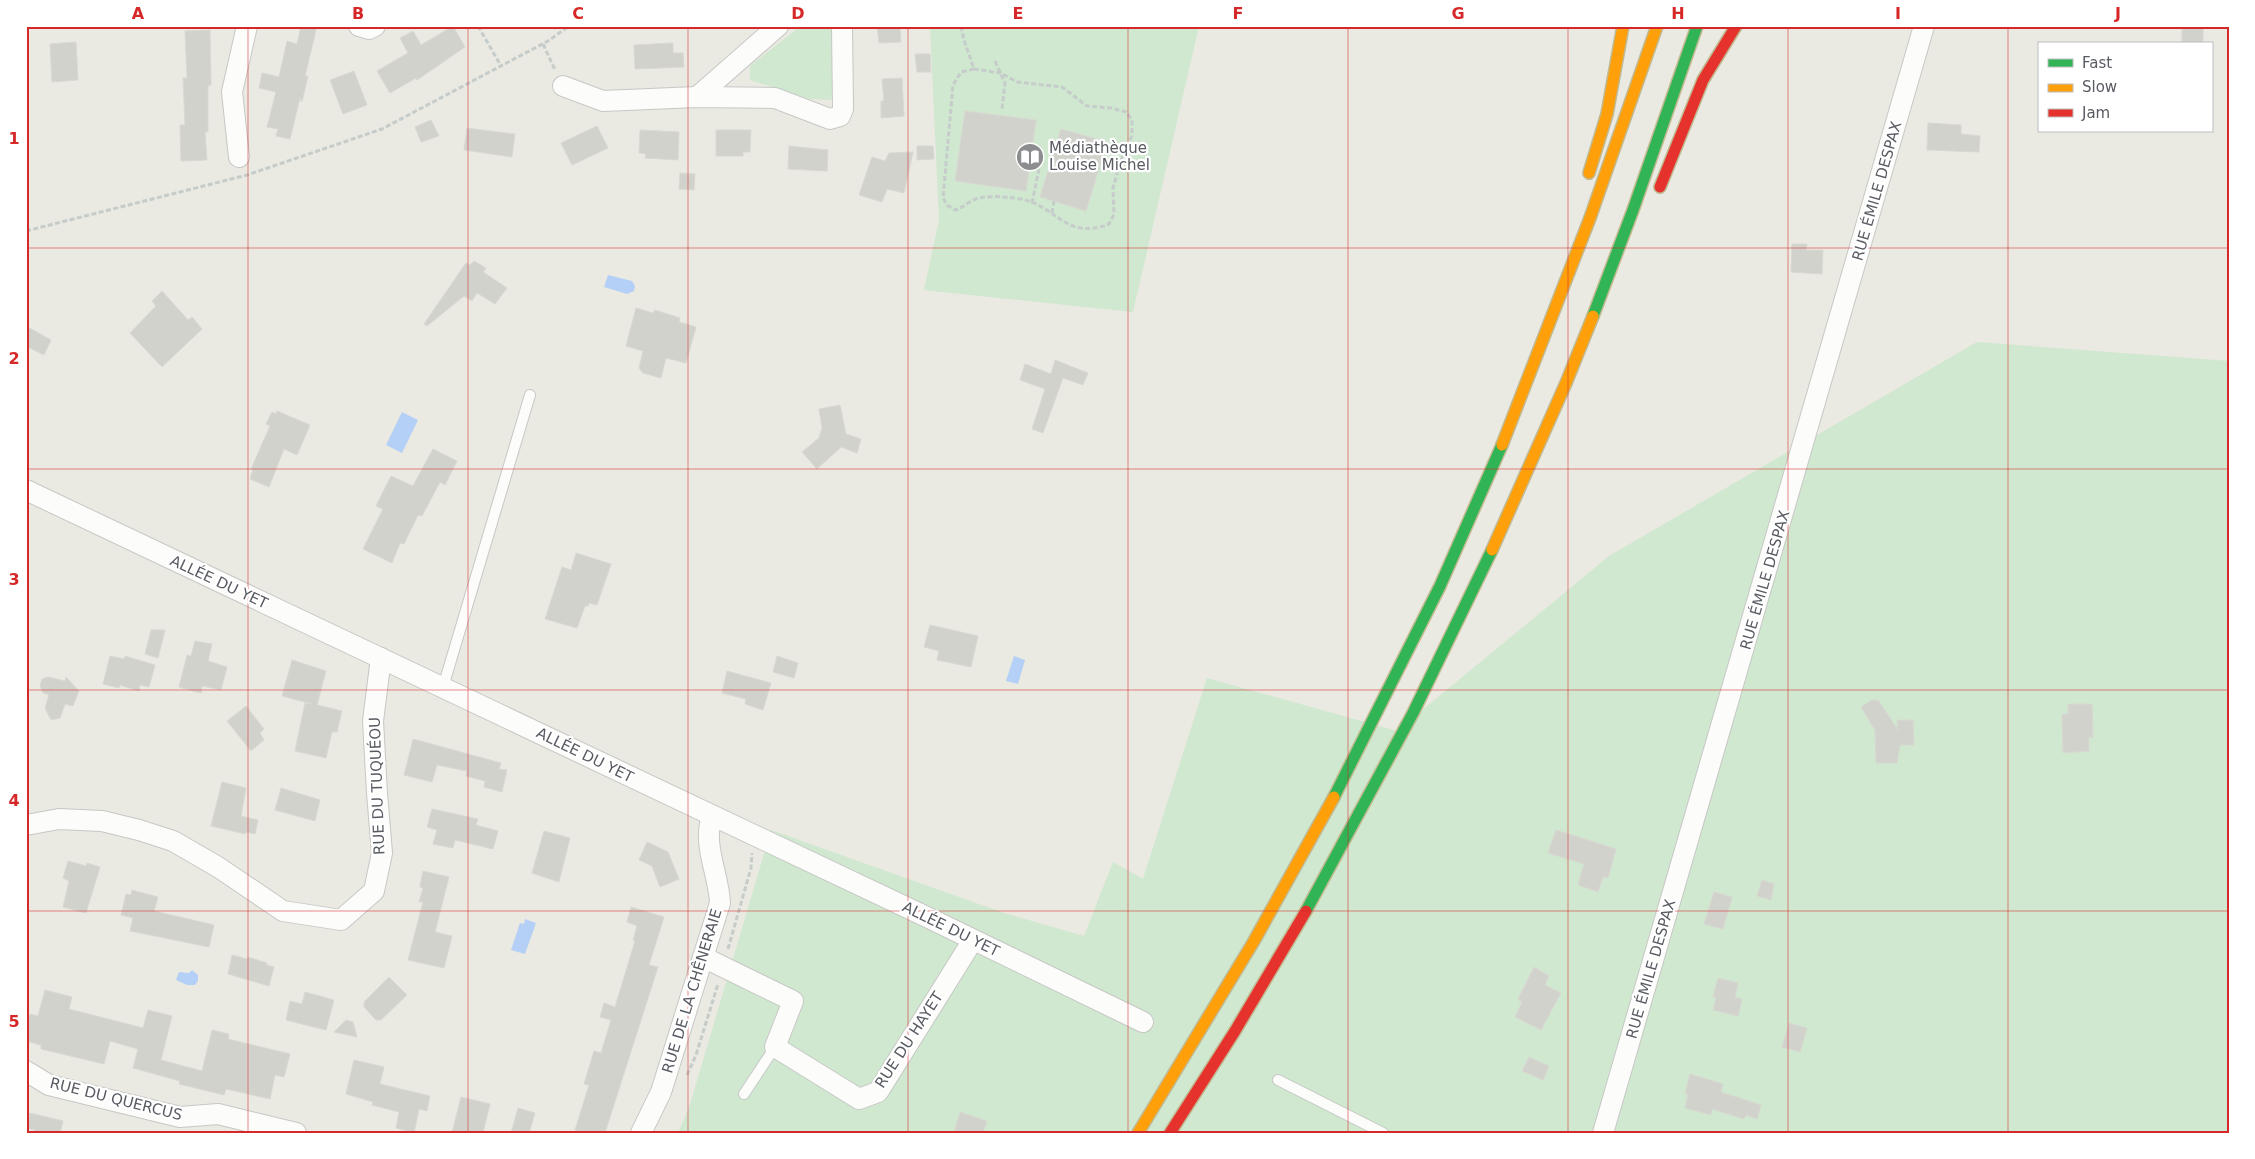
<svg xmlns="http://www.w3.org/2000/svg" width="2255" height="1159" viewBox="0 0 2255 1159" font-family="'DejaVu Sans',sans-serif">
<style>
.green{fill:#cfe8cf}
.water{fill:#b4d0f6}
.building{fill:#d2d2cd;stroke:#d9d8d2}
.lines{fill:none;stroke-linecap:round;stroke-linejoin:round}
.lane-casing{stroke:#c7c8c6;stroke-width:12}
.street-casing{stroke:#c7c8c6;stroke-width:22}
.fast-casing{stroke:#c1b990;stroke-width:14}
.slow-casing{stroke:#c1b990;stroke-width:14}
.jam-casing{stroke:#c1b990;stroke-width:14}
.path{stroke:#c5ccca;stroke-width:3;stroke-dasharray:5 2.5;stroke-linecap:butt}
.lane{stroke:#fcfcfb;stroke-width:10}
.street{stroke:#fcfcfb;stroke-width:20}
.fast{stroke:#30b455;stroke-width:11}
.slow{stroke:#ff9f0a;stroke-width:11}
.jam{stroke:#e5322d;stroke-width:11}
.grid{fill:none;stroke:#d62828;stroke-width:1;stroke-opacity:0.55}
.labels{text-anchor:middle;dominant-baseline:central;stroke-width:4.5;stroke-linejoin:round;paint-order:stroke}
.poi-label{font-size:15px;fill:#585b62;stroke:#fff;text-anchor:start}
.street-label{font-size:15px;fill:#585b62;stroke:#fff}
.neatline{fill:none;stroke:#d62828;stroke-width:2}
.grid-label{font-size:16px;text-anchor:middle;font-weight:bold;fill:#d62828}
</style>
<rect width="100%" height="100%" fill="#eae9e2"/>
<g class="green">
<path d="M801 26H829L832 32 834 83 831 100 810 99 750 80V66Z"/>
<path d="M930 26H1199L1133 312 924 290 939 220Z"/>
<path d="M1977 342 2229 361V1133H678L689 1108 771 830 1004 913 1084 936 1113 862 1143 879 1207 678 1397 731 1609 556Z"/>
</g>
<g class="water">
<path d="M608 275 632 281 635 286 634 291 627 294 604 287Z"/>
<path d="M402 412 418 420 402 453 386 445Z"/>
<path d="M1014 656 1025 660 1018 684 1006 681Z"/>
<path d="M525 919 536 923 525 954 511 950 520 923 524 924Z"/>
<path d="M192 970 198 975V981L195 985H187L176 980 179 972 189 973Z"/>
</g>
<g class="building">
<path d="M301 26H317L305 76H308L302 102 300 98 290 139 276 136 278 129 267 127 276 92 259 88 262 73 279 77 287 41 297 44Z"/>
<path d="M453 26 465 47 417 80 416 78 390 93 377 71 408 53 400 38 413 31 421 45Z"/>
<path d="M877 26H900L901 42 879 43Z"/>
<rect x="2182" y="26" width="21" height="18"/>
<path d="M210 30 211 85 208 86V132H205L207 160 181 161 180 125H185L183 78H187L185 31Z"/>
<path d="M76 42 78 80 52 82 50 44Z"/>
<path d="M673 43V53H683L684 67 635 69 634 45Z"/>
<path d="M915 54H930L931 72H917Z"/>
<path d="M354 71 367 105 343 114 330 80Z"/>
<path d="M902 78 904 116 881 118V101H884L882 79Z"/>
<path d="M965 111 1036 120 1026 191 955 181Z"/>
<path d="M431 120 439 136 421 142 415 127Z"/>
<path d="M1928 123 1961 125V134L1980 136 1979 152 1927 150Z"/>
<path d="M597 126 608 148 572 165 561 143Z"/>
<path d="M467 128 515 134 512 157 464 150Z"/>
<path d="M1061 129 1107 142 1086 211 1040 197Z"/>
<path d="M640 130 679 132 678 160 645 158 646 154 639 153Z"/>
<path d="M716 130H751L750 152H743V156H716Z"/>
<path d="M789 146 828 150 827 171 788 169Z"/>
<path d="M917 146H933L934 159 917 160Z"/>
<path d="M913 152 904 193 887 189 882 202 859 195 872 157 885 161 889 153Z"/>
<path d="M680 173 695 174 694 190 679 189Z"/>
<path d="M1792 244H1807L1806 250H1823L1822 274 1791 272Z"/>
<path d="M474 261 486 268 483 272 507 288 495 304 477 293 472 301 464 296 427 326 424 324 466 263 470 265Z"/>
<path d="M162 291 188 320 192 317 202 329 162 367 130 333 156 306 152 301Z"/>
<path d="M636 308 653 313 655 310 680 318 679 322 696 327 686 363 666 358 661 378 643 373 639 368 643 351 626 346Z"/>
<path d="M26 326 51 340 44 355 26 346Z"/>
<path d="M1055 360 1088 373 1083 385 1063 378 1043 433 1032 429 1045 389 1020 380 1025 364 1051 374Z"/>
<path d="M840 405 846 434 861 439 857 453 841 447 817 469 802 452 819 438 822 428 819 409Z"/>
<path d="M277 411 310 425 297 455 284 449 269 487 250 479 253 470 251 469 270 426 266 424 272 412 276 414Z"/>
<path d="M433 449 457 461 445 485 440 482 422 516 418 515 404 544 400 543 392 563 363 549 383 509 376 506 391 476 413 486Z"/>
<path d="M576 553 611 564 597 605 589 603 588 606H585L577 628 545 619 562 567 571 570Z"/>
<path d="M930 625 978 636 971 667 937 660 939 651 924 647Z"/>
<path d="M151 630H165L158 658 145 654Z"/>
<path d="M195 641 212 644 208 661 227 667 221 690 202 686 201 693 179 687 187 655 191 656Z"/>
<path d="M110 656 124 659 125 656 155 665 149 687 140 685 139 691 120 685 119 688 103 684Z"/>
<path d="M777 656 798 663 794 678 773 672Z"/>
<path d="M292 660 326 671 317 705 342 711 337 732H332L326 758 295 751 305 703 312 704 282 696Z"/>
<path d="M727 671 771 683 763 710 745 704 746 699 722 693Z"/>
<path d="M48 677 65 681 66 677 79 691 73 706 65 704 60 718 51 720 45 708 49 695 43 693 40 686 42 679Z"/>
<path d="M1872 700H1878L1898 730 1897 720H1913L1914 745H1900L1897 763H1876L1875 730 1861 707Z"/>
<path d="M2068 704H2092L2093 738 2089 737V751L2063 753 2062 714H2068Z"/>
<path d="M246 706 264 729 260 733 264 740 251 751 227 721Z"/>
<path d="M413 739 501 763 499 769 507 770 502 792 484 787 485 781 466 776 467 771 437 765 432 782 404 775Z"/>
<path d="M222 782 246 788 241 816 258 820 255 834 246 832 245 834 211 826Z"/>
<path d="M281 788 320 800 315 821 275 810Z"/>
<path d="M432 809 478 819 476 825 498 831 493 849 455 840 453 848 433 844 437 830 427 827Z"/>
<path d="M1556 830 1616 849 1608 878 1603 877 1598 892 1578 885 1584 864 1548 853Z"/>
<path d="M544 831 570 838 559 882 532 873Z"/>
<path d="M647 842 668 852 679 879 660 887 652 866 639 860Z"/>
<path d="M68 861 86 866 87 863 100 867 86 913 63 907 69 881 63 878Z"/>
<path d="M423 871 449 877 435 932 452 936 444 968 408 960 423 902H419L423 888 420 887Z"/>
<path d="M1762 880 1774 884 1771 900 1757 896Z"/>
<path d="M132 890 158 897 154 911 214 925 209 947 130 931 133 918 121 915 126 894 131 895Z"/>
<path d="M1714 892 1732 897 1723 929 1704 924Z"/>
<path d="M631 907 664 917 649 965 658 967 605 1133H584L575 1130 589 1085 584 1084 594 1051 601 1053 611 1020 600 1017 604 1003 615 1007 635 941 633 940 637 926 627 922Z"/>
<path d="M232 955 247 959 248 957 267 963 266 965 274 967 269 986 228 974Z"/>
<path d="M1534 967 1549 976 1545 985 1561 993 1541 1030 1515 1017 1522 1002 1518 999Z"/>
<path d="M389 977 407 995 381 1020H376L364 1007V1002Z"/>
<path d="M1718 978 1738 983 1735 997 1742 999 1738 1016 1713 1010 1716 998 1713 997Z"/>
<path d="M45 990 72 997 69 1009 143 1028 148 1010 172 1016 161 1060 202 1071 212 1030 229 1034 228 1039 290 1054 284 1077 275 1075 270 1099 226 1089 224 1095 179 1084 180 1081 133 1068 138 1049 110 1041 104 1064 41 1049V1045L26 1041V1029L30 1014 38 1016Z"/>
<path d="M305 992 334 1000 326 1030 286 1020 290 1001 302 1004Z"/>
<path d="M346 1020 353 1022 357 1037 334 1032Z"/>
<path d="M1789 1023 1807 1028 1800 1052 1782 1047Z"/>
<path d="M1529 1057 1549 1066 1543 1080 1522 1071Z"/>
<path d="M354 1060 384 1067 380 1084 430 1096 427 1111 419 1109 414 1133 396 1128 399 1112 372 1105 373 1102 346 1094Z"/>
<path d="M1690 1074 1723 1084 1721 1092 1761 1105 1757 1119 1746 1115 1744 1119 1712 1109 1711 1115 1685 1108 1688 1094H1685Z"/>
<path d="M461 1097 490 1104 483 1133H452Z"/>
<path d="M518 1108 535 1113 529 1133H511Z"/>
<path d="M960 1112 987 1121 983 1133H954Z"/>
<path d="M30 1113 63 1121 60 1133H35V1130L26 1128Z"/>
</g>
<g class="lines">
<defs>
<g id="lane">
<path d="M443 687 530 395"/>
<path d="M1278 1080 1383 1133"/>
<path d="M744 1094 775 1047"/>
</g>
<g id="street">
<path d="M359 26 369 29 375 26"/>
<path d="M563 86 603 101 697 97 775 98 830 119 840 116 843 109 842 26"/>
<path d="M697 97 778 26"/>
<path d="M239 157 232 92 247 26"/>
<path d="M26 490 931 919 1143 1022"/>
<path d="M26 825 59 819 102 821 139 830 173 841 218 867 283 911 341 920 374 891 382 853 377 793 373 721 381 658"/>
<path d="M703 957 793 1001 775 1047 859 1099 878 1092 973 940"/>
<path d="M26 1071 49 1085 180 1117 218 1114 296 1133"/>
<path d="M641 1133 661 1092 720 903C719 875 702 844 712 817"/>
<path d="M1603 1133 1924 26"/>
</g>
<g id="fast">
<path d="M1593 316 1633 210 1697 26"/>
<path d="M1334 797 1440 586 1502 445"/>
<path d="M1306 911 1413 713 1492 550"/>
</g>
<g id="slow">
<path d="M1589 173 1607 114 1623 26"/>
<path d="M1502 445 1590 218 1657 26"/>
<path d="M1492 550 1566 383 1593 316"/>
<path d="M1138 1133 1254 941 1334 797"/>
</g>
<g id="jam">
<path d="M1660 187 1703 80 1736 26"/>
<path d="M1170 1133 1235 1031 1306 911"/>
</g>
</defs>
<use href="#lane" class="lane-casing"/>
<use href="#street" class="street-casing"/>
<use href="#fast" class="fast-casing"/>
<use href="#slow" class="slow-casing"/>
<use href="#jam" class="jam-casing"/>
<g class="path">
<path d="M478 26 501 66"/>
<path d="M961 26 964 40 974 69"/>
<path d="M543 44 555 70"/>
<path d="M995 61 1005 83 1002 109"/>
<path d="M974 69 1001 73 1017 82 1062 87 1087 106 1111 108 1126 112 1132 120V135L1120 163 1113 188 1114 214 1109 224C1066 241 1057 206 1021 199 1008 197 984 194 971 201 965 205 962 208 955 210L947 205 943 198 953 85 961 72Z"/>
<path d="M1032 203 1039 169"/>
<path d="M1052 213 1054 201"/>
<path d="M26 231 247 175 382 129 548 41 569 26"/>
<path d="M728 949 751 868 752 853"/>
<path d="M687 1075 696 1055 718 984"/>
</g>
<use href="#lane" class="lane"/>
<use href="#street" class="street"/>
<use href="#fast" class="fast"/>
<use href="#slow" class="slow"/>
<use href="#jam" class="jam"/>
</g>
<path class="grid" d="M248 26V1133M468 26V1133M688 26V1133M908 26V1133M1128 26V1133M1348 26V1133M1568 26V1133M1788 26V1133M2008 26V1133M26 248H2229M26 469H2229M26 690H2229M26 911H2229"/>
<defs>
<symbol id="library-disc" viewBox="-11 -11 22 22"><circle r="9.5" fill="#8b8d8f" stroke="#fff"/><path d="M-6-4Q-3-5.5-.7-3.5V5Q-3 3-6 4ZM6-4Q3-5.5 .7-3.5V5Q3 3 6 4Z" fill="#fff"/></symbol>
</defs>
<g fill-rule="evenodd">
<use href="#library-disc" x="1014" y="141" width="32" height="32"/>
</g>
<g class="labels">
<g class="poi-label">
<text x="1049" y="148">Médiathèque<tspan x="1049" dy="17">Louise Michel</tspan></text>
</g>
<g class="street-label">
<text transform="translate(1877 191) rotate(-74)">RUE ÉMILE DESPAX</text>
<text transform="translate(1765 580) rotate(-74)">RUE ÉMILE DESPAX</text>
<text transform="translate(219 582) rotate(25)">ALLÉE DU YET</text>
<text transform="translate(585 755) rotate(26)">ALLÉE DU YET</text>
<text transform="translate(377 786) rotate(-92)">RUE DU TUQUÉOU</text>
<text transform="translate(951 929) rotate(26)">ALLÉE DU YET</text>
<text transform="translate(1651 969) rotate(-74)">RUE ÉMILE DESPAX</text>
<text transform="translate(692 991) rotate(-73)">RUE DE LA CHÊNERAIE</text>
<text transform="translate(909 1040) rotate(-57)">RUE DU HAYET</text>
<text transform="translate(116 1099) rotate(14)">RUE DU QUERCUS</text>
</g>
</g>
<rect width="2255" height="1159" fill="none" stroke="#ffffff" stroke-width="55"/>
<rect x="2038" y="42" width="175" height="90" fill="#ffffff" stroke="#bcbdc0"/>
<rect x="2048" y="59" width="25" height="8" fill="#30b455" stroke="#bcbdc0"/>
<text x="2082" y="68" font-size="15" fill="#585b62">Fast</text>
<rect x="2048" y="84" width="25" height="8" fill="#ff9f0a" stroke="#bcbdc0"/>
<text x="2082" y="92" font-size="15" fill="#585b62">Slow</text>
<rect x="2048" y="109" width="25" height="8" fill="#e5322d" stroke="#bcbdc0"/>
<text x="2082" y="118" font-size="15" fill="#585b62">Jam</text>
<rect x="28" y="28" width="2200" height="1104" class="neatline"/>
<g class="grid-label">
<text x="138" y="19">A</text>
<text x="358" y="19">B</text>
<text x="578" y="19">C</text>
<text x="798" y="19">D</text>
<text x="1018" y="19">E</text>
<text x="1238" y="19">F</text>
<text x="1458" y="19">G</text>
<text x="1678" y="19">H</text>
<text x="1898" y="19">I</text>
<text x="2118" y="19">J</text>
<text x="14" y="144">1</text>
<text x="14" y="364">2</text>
<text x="14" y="585">3</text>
<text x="14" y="806">4</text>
<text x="14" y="1027">5</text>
</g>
</svg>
